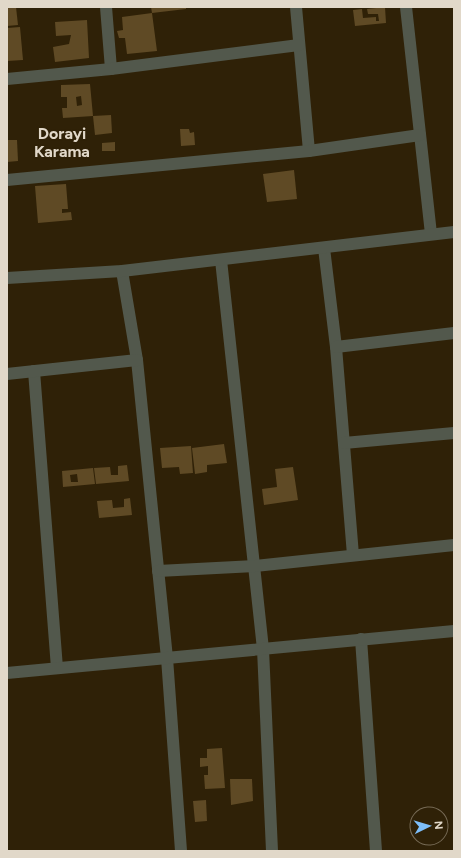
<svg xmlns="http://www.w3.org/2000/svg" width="461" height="858" viewBox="0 0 461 858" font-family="Figtree,sans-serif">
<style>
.building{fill:#5f4a25;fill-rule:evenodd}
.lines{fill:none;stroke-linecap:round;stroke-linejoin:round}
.minor{stroke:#52584c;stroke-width:12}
.labels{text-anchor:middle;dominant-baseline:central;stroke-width:3;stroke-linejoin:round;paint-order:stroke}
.district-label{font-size:16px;font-weight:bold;fill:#e1d8c9;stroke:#2f2107}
</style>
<rect width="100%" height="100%" fill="#2f2107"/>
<g class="building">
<path d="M16 7 18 25 7 26V8Z"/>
<path d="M151 7H186V9L152 13Z"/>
<path d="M385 7 386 23 355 26 353 10 362 9 363 18 376 17V21H379L378 14H368L367 9Z"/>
<path d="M152 13 157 51 127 54 125 38H119L117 31 123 30 122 17Z"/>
<path d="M87 20 89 58 55 62 53 47 69 44 71 35 56 36 55 22Z"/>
<path d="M20 27 23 60 7 61V28Z"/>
<path d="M90 84 93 116 63 118 62 108H67V97H61V85ZM81 96 82 105 77 106 76 97Z"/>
<path d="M111 115 112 133 95 135 93 116Z"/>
<path d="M180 129H189L190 133 194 132 195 145 181 146Z"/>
<path d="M7 140H17L18 161 7 162Z"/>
<path d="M115 142V151H102V143Z"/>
<path d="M294 170 297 199 267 202 263 174Z"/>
<path d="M66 184 68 209H62V213L71 212 72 220 38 223 35 186Z"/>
<path d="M224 444 227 463 207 465V472L195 474 192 448Z"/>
<path d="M191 446 193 473 180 474 179 467 162 468 160 448Z"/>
<path d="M127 465 129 481 96 484 94 468 110 467 111 475H118V466Z"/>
<path d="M293 467 298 500 264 505 262 489 277 487 275 469Z"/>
<path d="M93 468 95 484 63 487 62 471ZM77 474 78 482H71L70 475Z"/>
<path d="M130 498 132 515 99 518 97 501 112 500 113 508 124 507V499Z"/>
<path d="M222 748 225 788 205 789 204 775H208V766L200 767V758H207V749Z"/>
<path d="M230 779H252L253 801 231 805Z"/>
<path d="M206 800 207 821 195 822 193 801Z"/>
</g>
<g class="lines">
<g class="minor">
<path d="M106 7 111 69"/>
<path d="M296 7 309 151"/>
<path d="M406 7 431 234"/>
<path d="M7 79 111 69 299 45"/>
<path d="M7 180 309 151 420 135"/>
<path d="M324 248 336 347 353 555"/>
<path d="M221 260 263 649 272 851"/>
<path d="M122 271 137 360 167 658 181 851"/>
<path d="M7 278 122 271 454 232"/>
<path d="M336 347 454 333"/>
<path d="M34 371 57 668"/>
<path d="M7 374 137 360"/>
<path d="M344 443 454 433"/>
<path d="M158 571 255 566 454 545"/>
<path d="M361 639 376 851"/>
<path d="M7 673 454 631"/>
</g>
</g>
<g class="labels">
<g class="district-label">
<text x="62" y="133">Dorayi<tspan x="62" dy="18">Karama</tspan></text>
</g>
</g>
<rect width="461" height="858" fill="none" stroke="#e1d8c9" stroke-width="16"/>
<g transform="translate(429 826) rotate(85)"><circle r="19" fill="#2f2107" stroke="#766a55"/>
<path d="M0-3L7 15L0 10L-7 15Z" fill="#7dbef9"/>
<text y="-6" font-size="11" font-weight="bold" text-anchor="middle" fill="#e1d8c9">N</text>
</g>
</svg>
